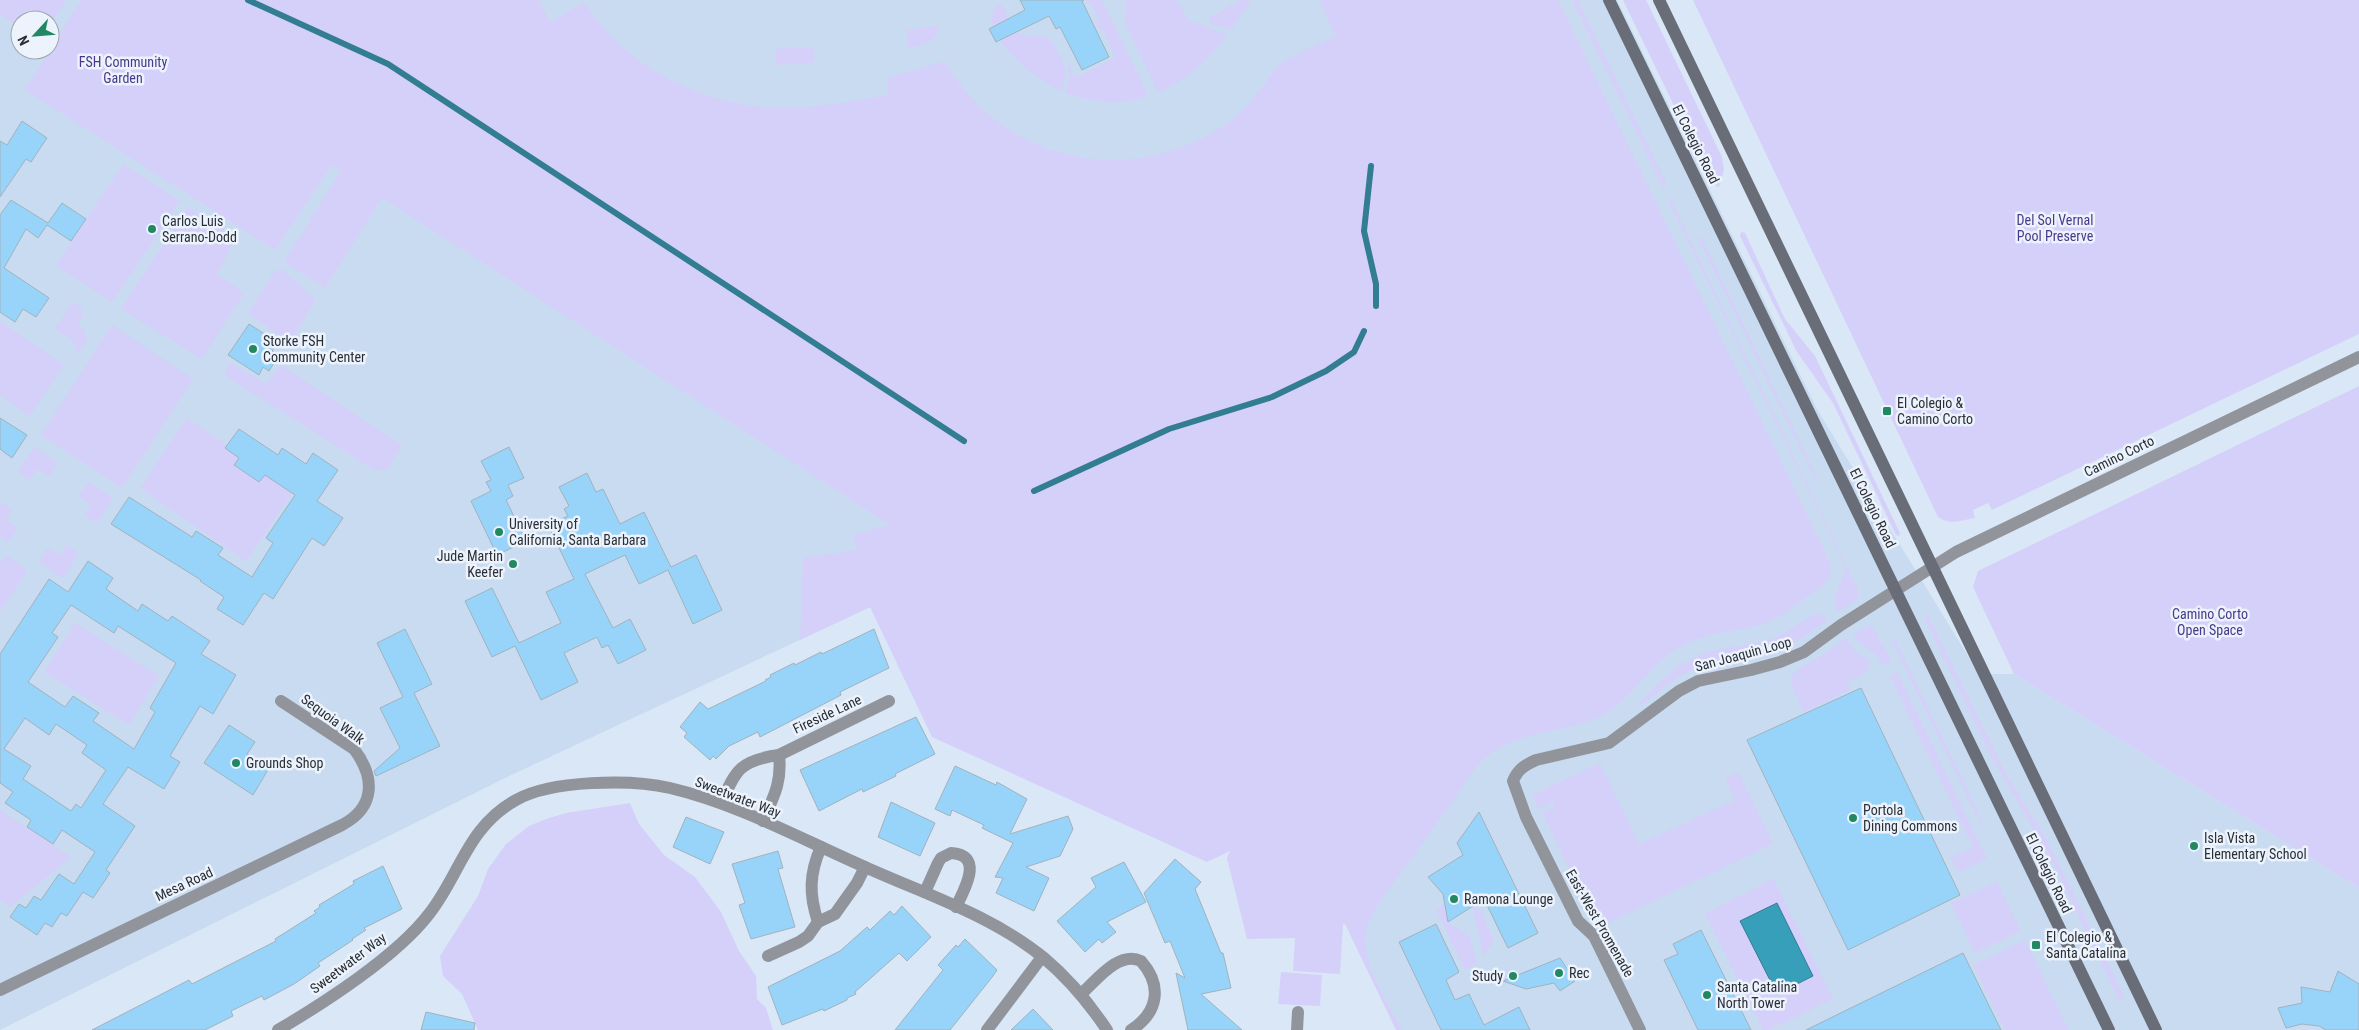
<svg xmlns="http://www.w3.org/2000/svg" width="2359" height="1030" viewBox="0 0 2359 1030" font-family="'Roboto Condensed',sans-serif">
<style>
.built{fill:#c9dbf0;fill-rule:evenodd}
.green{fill:#d5d0fa}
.water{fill:#379fba;stroke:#337d92}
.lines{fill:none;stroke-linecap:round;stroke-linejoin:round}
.stream{stroke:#337d92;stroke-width:6}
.building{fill:#98d4f9;stroke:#a0b2bd;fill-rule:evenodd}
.minor{stroke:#91949b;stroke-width:12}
.secondary{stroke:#696d78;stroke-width:12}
.poi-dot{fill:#228864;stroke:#ecf3fd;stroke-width:2}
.labels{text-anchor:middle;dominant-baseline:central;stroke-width:5;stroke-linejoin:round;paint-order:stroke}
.park-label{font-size:14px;fill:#4b388a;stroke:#ecf3fd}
.street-label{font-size:14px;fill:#2a2f35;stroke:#ecf3fd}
.poi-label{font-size:14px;fill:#2a2f35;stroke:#ecf3fd;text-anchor:start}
</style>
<rect width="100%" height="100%" fill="#dae7f6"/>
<path class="built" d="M0 0H1617L1818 411 1979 674H2014L2359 888V1030H1398L1314 859 870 607 505 778 0 1030ZM20 20H50V50H20Z"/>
<g class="green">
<path d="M0 0H66L50 25V20H20V27L0 14Z"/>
<path d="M81 0H539L550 22 585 2C627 72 715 111 794 108 824 107 855 100 885 96L888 93 887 80 888 78 945 61C1001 160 1124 189 1220 128 1237 118 1251 101 1263 86 1268 80 1273 70 1279 65 1289 56 1322 43 1336 36L1319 0H1558L1824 550C1827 558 1833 567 1830 575 1828 583 1818 589 1812 593 1794 607 1776 621 1753 627 1723 634 1703 632 1675 650 1646 668 1630 703 1599 717 1561 734 1515 730 1483 760 1471 771 1462 789 1452 802 1428 836 1403 870 1379 903 1374 913 1366 924 1365 936 1364 968 1388 1002 1402 1030H1396L1345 924H1343L1340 974 1293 971 1295 938 1247 939 1227 858 1230 851 1207 862 932 737 870 607 800 640 803 558 857 550 853 535 890 525 382 198 325 288 284 262 340 172H342L332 165 275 250 25 90Z"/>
<path d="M1086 0H1102L1148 95C1123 108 1091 101 1065 93L1070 75 1067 65 1071 67 1074 76H1079L1115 58 1103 29 1100 30 1095 22 1099 19 1090 2 1088 3Z"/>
<path d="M1126 0H1176L1189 20 1227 35C1208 60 1188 80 1158 92L1125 23Z"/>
<path d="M1241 0H1251L1231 30 1210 24 1209 18Z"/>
<path d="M1572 0H1578L1666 183 1664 189Z"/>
<path d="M1623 0H1646L1722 157 1724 170 1719 187 1716 186 1695 149Z"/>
<path d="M1693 0H2359V334L1992 510 1988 503 1973 510 1975 518C1962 520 1951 526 1938 517Z"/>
<path d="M1000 4C1009 11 1007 25 1016 32 1026 40 1041 33 1051 39 1059 56 1073 73 1060 91 1038 80 998 50 992 23 992 19 993 13 993 8Z"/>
<path d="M937 26C940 42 922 45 909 48L906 30Z"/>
<path d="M810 47 813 49 815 60 812 63 775 65 776 49Z"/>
<path d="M123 164 180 201 112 302 56 266Z"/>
<path d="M1667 198H1670L1860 594 1855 601 1838 612C1829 596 1843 583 1846 568Z"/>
<path d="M188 207 236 237 217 274 244 293 202 359 121 309Z"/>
<path d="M1741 232 1745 233 1785 319 1815 356 1900 533 1899 536 1896 535 1833 403 1797 352 1740 236Z"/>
<path d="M1698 238H1702L1818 480 1816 481Z"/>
<path d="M278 270H283L316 300 290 342 248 314 274 272Z"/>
<path d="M73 302 80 306 83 316 78 321 81 328 85 330 87 340 78 354 72 340 55 329Z"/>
<path d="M0 321 64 365 30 416 0 395Z"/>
<path d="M112 325 193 379 122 488 41 435Z"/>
<path d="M230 362 266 384 281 365 402 445 387 470H374L224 375Z"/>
<path d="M2359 386V888L2014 674 1973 587 1978 571Z"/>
<path d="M187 418 294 491 246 561 140 488Z"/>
<path d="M34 447 58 463 49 477 37 469 30 480 18 472Z"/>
<path d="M89 482 113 498 97 523 84 515 91 504 79 496Z"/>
<path d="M0 502 12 509 6 520 18 528 9 542 0 537Z"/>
<path d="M66 545 79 553 63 578 39 562 47 548 60 555Z"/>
<path d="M6 555 28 570 0 612V563Z"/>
<path d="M1816 613 1826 617 1827 620C1803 639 1779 653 1748 659 1733 662 1717 661 1703 666 1673 675 1658 697 1634 708L1664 678 1682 664 1700 655 1716 650 1765 641 1783 634Z"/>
<path d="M1927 613 2006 774 2047 840 2124 996 2123 999 2119 1000 2052 861 1990 754 1924 617Z"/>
<path d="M75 623 159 676 129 725 44 672Z"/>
<path d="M1871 625 1892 661 1883 665C1875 649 1862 648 1853 634Z"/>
<path d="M1845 638 1855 651 1868 659 1869 667 1865 674 1847 682 1850 690 1804 712 1792 686V676L1798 669 1828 652Z"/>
<path d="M1895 639 1979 814 1983 829 1892 641Z"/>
<path d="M1897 672 1987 859 1959 872 1950 858 1973 847 1890 676Z"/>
<path d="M1600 763 1639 844 1735 800 1725 778 1738 772 1773 844 1604 925 1595 906 1589 909 1542 813 1555 807 1553 802 1539 809 1532 795Z"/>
<path d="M630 803 639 824 664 855 695 877 721 912 739 951 756 976 757 999 766 1008 773 1030H478L462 994 443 976 440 956 478 896 488 869 506 844 529 826 546 819 566 813Z"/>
<path d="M0 810 71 857 10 907 0 900Z"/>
<path d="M1774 879 1833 999 1769 1030H1763L1705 913Z"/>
<path d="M1997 882 2021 931 1975 953 1951 903Z"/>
<path d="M1469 892 1472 893 1494 940 1484 956Z"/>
<path d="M1445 904 1448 922 1470 937 1477 964 1465 970 1436 909Z"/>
<path d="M2025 940 2069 1030H2005L1973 965Z"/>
<path d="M1281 972 1322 975 1320 1006 1278 1004Z"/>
</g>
<path class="water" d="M1777 903 1813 976 1777 994 1740 921Z"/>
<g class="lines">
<g class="stream">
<path d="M248 0 388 64 964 441"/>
<path d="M1371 166 1364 231 1376 284V306"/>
<path d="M1034 491 1169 429 1272 397 1326 371 1354 352 1364 331"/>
</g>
</g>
<g class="building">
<path d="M1020 0H1084L1082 1 1109 57 1082 70 1060 27 1056 29 1049 16 996 42 989 29 1025 10Z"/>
<path d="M22 121 47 138 31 162 26 159 0 197V141L7 145Z"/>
<path d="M11 200 48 223 62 203 86 219 71 241 47 225 38 238 26 229 4 268 49 298 36 317 23 309 15 322 0 312V215Z"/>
<path d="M249 324 277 342 272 351 279 355 269 371 263 367 259 375 228 355Z"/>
<path d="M0 418 27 435 12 458 0 449Z"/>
<path d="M239 429 278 455 282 448 306 464 313 453 338 470 317 501 343 518 324 546 312 538 273 599 264 593 243 625 217 609 224 597 200 581 201 580 111 524 129 497 192 537 196 531 223 548 218 555 252 577 273 543 266 538 295 495 265 475 259 482 234 465 239 458 225 448Z"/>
<path d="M509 447 524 478 508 485 513 496 506 500 526 541 497 555 471 501 491 491 486 482 491 480 481 461Z"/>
<path d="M587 473 596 492 603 489 620 524 644 512 671 567 696 555 722 610 693 624 668 570 639 584 625 555 585 574 613 628 630 619 646 650 618 664 608 645 602 648 597 637 564 653 578 682 541 700 515 646 492 657 465 601 492 588 519 643 561 623 546 592 574 579 548 525 568 516 564 509 569 506 559 487Z"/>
<path d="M88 561 113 578 106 589 138 611 142 604 168 621 172 616 210 641 201 654 236 675 213 714 200 706 170 756 180 762 164 789 128 767 103 804 135 826 106 870 110 873 93 898 83 892 67 916 61 913 52 927 45 923 37 935 10 917 19 904 26 908 34 896 41 900 59 874 74 884 95 852 62 830 53 844 27 827 31 820 5 803 13 792 0 783V654L49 579 68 592ZM71 605 114 633 118 626 176 663 150 708 155 712 134 749 93 721 99 713 73 696 65 707 28 682 58 637 52 633ZM25 718 49 735 56 724 87 745 82 753 106 770 81 808 76 804 71 811 23 779 31 766 4 749Z"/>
<path d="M405 629 432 684 414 693 440 746 376 776 374 771 400 748 380 708 403 697 377 643Z"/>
<path d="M874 629 889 668 840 692 841 695 760 737 758 732 729 746 716 759 713 756 710 760 684 737 687 733 680 727 700 702 708 709 766 681 765 680 771 677 770 675 794 663 795 665 821 652 822 654Z"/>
<path d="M1861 688 1960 895 1848 950 1747 740Z"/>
<path d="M916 717 935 754 895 774 896 776 863 792 862 789 819 811 800 770Z"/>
<path d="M229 725 255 742 247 754 269 768 253 795 204 763Z"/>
<path d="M955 766 996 785 997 782 1027 799 1010 834 1068 816 1073 829 1060 856 1026 867 1049 878 1034 911 996 893 1003 878 995 877 1013 843 982 828 984 825 952 810 950 816 935 809Z"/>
<path d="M891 802 935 823 920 856 878 837Z"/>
<path d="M1479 812 1538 933 1508 948 1484 899 1448 922 1443 894 1428 877 1463 855 1457 843Z"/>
<path d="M686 817 724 832 710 864 673 847Z"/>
<path d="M778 851 783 868 778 869 795 927 751 939 739 905 745 903 732 864Z"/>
<path d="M1175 859 1201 882 1195 889 1221 953H1223L1231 988 1201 994 1242 1030H1188L1176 973 1185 978 1170 941 1165 943 1144 893Z"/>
<path d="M1124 862 1146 902 1107 922 1116 932 1102 943 1099 939 1085 952 1057 921 1096 887 1091 878Z"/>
<path d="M383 866 402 909 364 928 366 930 352 939 353 940 318 963 320 966 294 984 264 1000 262 996 231 1011 233 1016 205 1030H92L189 980 192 984 276 941 275 939 316 913 314 911 320 907 319 905 354 884 353 881Z"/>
<path d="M902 906 931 937 907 961 899 953 855 992 856 994 847 998V1000L824 1011 823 1009 782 1025 768 987 840 951 867 927 870 930 890 911 894 915Z"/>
<path d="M1436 924 1459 972 1446 980 1455 1000 1469 994 1484 1025 1519 1007 1530 1030H1441L1399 942Z"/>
<path d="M1701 930 1751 1030H1698L1664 960 1678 954 1673 944Z"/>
<path d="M965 939 997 970 993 976 950 1030H895L943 970 938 965 956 945 958 947Z"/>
<path d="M1963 953 2001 1030H1806Z"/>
<path d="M1560 958 1575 981 1560 991 1554 983 1526 989 1503 981Z"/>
<path d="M2338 971 2359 984V1030H2326L2319 1026 2302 1024 2286 1028 2278 1008 2302 1003 2301 987 2330 992Z"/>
<path d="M1033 1009 1053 1030H1011Z"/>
<path d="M426 1012 475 1023 474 1030H421Z"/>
</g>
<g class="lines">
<g class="minor">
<path d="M722 803C735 769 742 760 779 755L889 701"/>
<path d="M763 821C774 796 782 782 779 755"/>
<path d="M925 892 938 863 941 858 951 853C985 855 964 890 956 907"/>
<path d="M818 922C809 895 809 874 821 847"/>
<path d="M768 956 799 942 808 936 818 922 835 914 857 883 865 867"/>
<path d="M0 990 342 825C376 807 375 777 354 749L281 701"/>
<path d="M1081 994C1096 981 1119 950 1141 961 1163 986 1158 1013 1131 1030"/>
<path d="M278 1030C324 1003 397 956 429 914 460 875 467 827 516 800 551 780 631 779 670 788 738 804 801 839 865 867 925 894 993 916 1044 958 1069 979 1089 1003 1107 1030"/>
<path d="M987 1030 1042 957"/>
<path d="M1297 1030 1298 1012"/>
<path d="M1640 1030 1594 936 1578 921 1526 817 1513 781C1518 769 1525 765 1536 760L1609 743 1679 691 1698 681 1751 670 1780 662 1804 652 1841 625 1956 552 2359 357"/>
</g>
<g class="secondary">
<path d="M1609 0 2109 1030"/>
<path d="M1659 0 2156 1030"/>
</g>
</g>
<g class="poi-dot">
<circle cx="152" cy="229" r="5"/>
<circle cx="253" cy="349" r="5"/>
<rect x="1882" y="406" width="10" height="10" rx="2.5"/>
<circle cx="499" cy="532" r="5"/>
<circle cx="513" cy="564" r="5"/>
<circle cx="236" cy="763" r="5"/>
<circle cx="1853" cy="818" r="5"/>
<circle cx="2194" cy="846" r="5"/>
<circle cx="1454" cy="899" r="5"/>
<rect x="2031" y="940" width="10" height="10" rx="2.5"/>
<circle cx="1559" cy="973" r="5"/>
<circle cx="1513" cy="976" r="5"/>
<circle cx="1707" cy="995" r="5"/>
</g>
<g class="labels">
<g class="park-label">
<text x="123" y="62">FSH Community<tspan x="123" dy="16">Garden</tspan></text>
<text x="2055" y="220">Del Sol Vernal<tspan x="2055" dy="16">Pool Preserve</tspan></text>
<text x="2210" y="614">Camino Corto<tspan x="2210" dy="16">Open Space</tspan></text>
</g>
<g class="street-label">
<text transform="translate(1696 144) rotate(63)">El Colegio Road</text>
<text transform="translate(2119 456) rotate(-26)">Camino Corto</text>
<text transform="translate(1873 508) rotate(64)">El Colegio Road</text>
<text transform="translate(1743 654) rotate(-15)">San Joaquin Loop</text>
<text transform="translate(827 714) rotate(-25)">Fireside Lane</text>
<text transform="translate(333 719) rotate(36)">Sequoia Walk</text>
<text transform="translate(738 797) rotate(21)">Sweetwater Way</text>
<text transform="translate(2049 873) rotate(64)">El Colegio Road</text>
<text transform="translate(184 884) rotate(-25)">Mesa Road</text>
<text transform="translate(1600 923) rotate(60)">East-West Promenade</text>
<text transform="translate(348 963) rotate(-37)">Sweetwater Way</text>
</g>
<g class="poi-label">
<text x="162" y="221">Carlos Luis<tspan x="162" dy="16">Serrano-Dodd</tspan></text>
<text x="263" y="341">Storke FSH<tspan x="263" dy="16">Community Center</tspan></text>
<text x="1897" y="403">El Colegio &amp;<tspan x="1897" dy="16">Camino Corto</tspan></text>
<text x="509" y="524">University of<tspan x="509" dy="16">California, Santa Barbara</tspan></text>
<text x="503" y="556" text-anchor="end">Jude Martin<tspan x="503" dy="16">Keefer</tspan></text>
<text x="246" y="763">Grounds Shop</text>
<text x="1863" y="810">Portola<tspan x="1863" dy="16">Dining Commons</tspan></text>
<text x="2204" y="838">Isla Vista<tspan x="2204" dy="16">Elementary School</tspan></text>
<text x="1464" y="899">Ramona Lounge</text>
<text x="2046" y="937">El Colegio &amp;<tspan x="2046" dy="16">Santa Catalina</tspan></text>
<text x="1569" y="973">Rec</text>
<text x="1503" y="976" text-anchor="end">Study</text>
<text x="1717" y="987">Santa Catalina<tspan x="1717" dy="16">North Tower</tspan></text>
</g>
</g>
<g transform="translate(35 35) rotate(244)"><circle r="24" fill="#ecf3fd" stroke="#9ea5ad"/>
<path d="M0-4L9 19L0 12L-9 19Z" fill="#228864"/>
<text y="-8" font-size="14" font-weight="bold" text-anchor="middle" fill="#2a2f35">N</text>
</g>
</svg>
